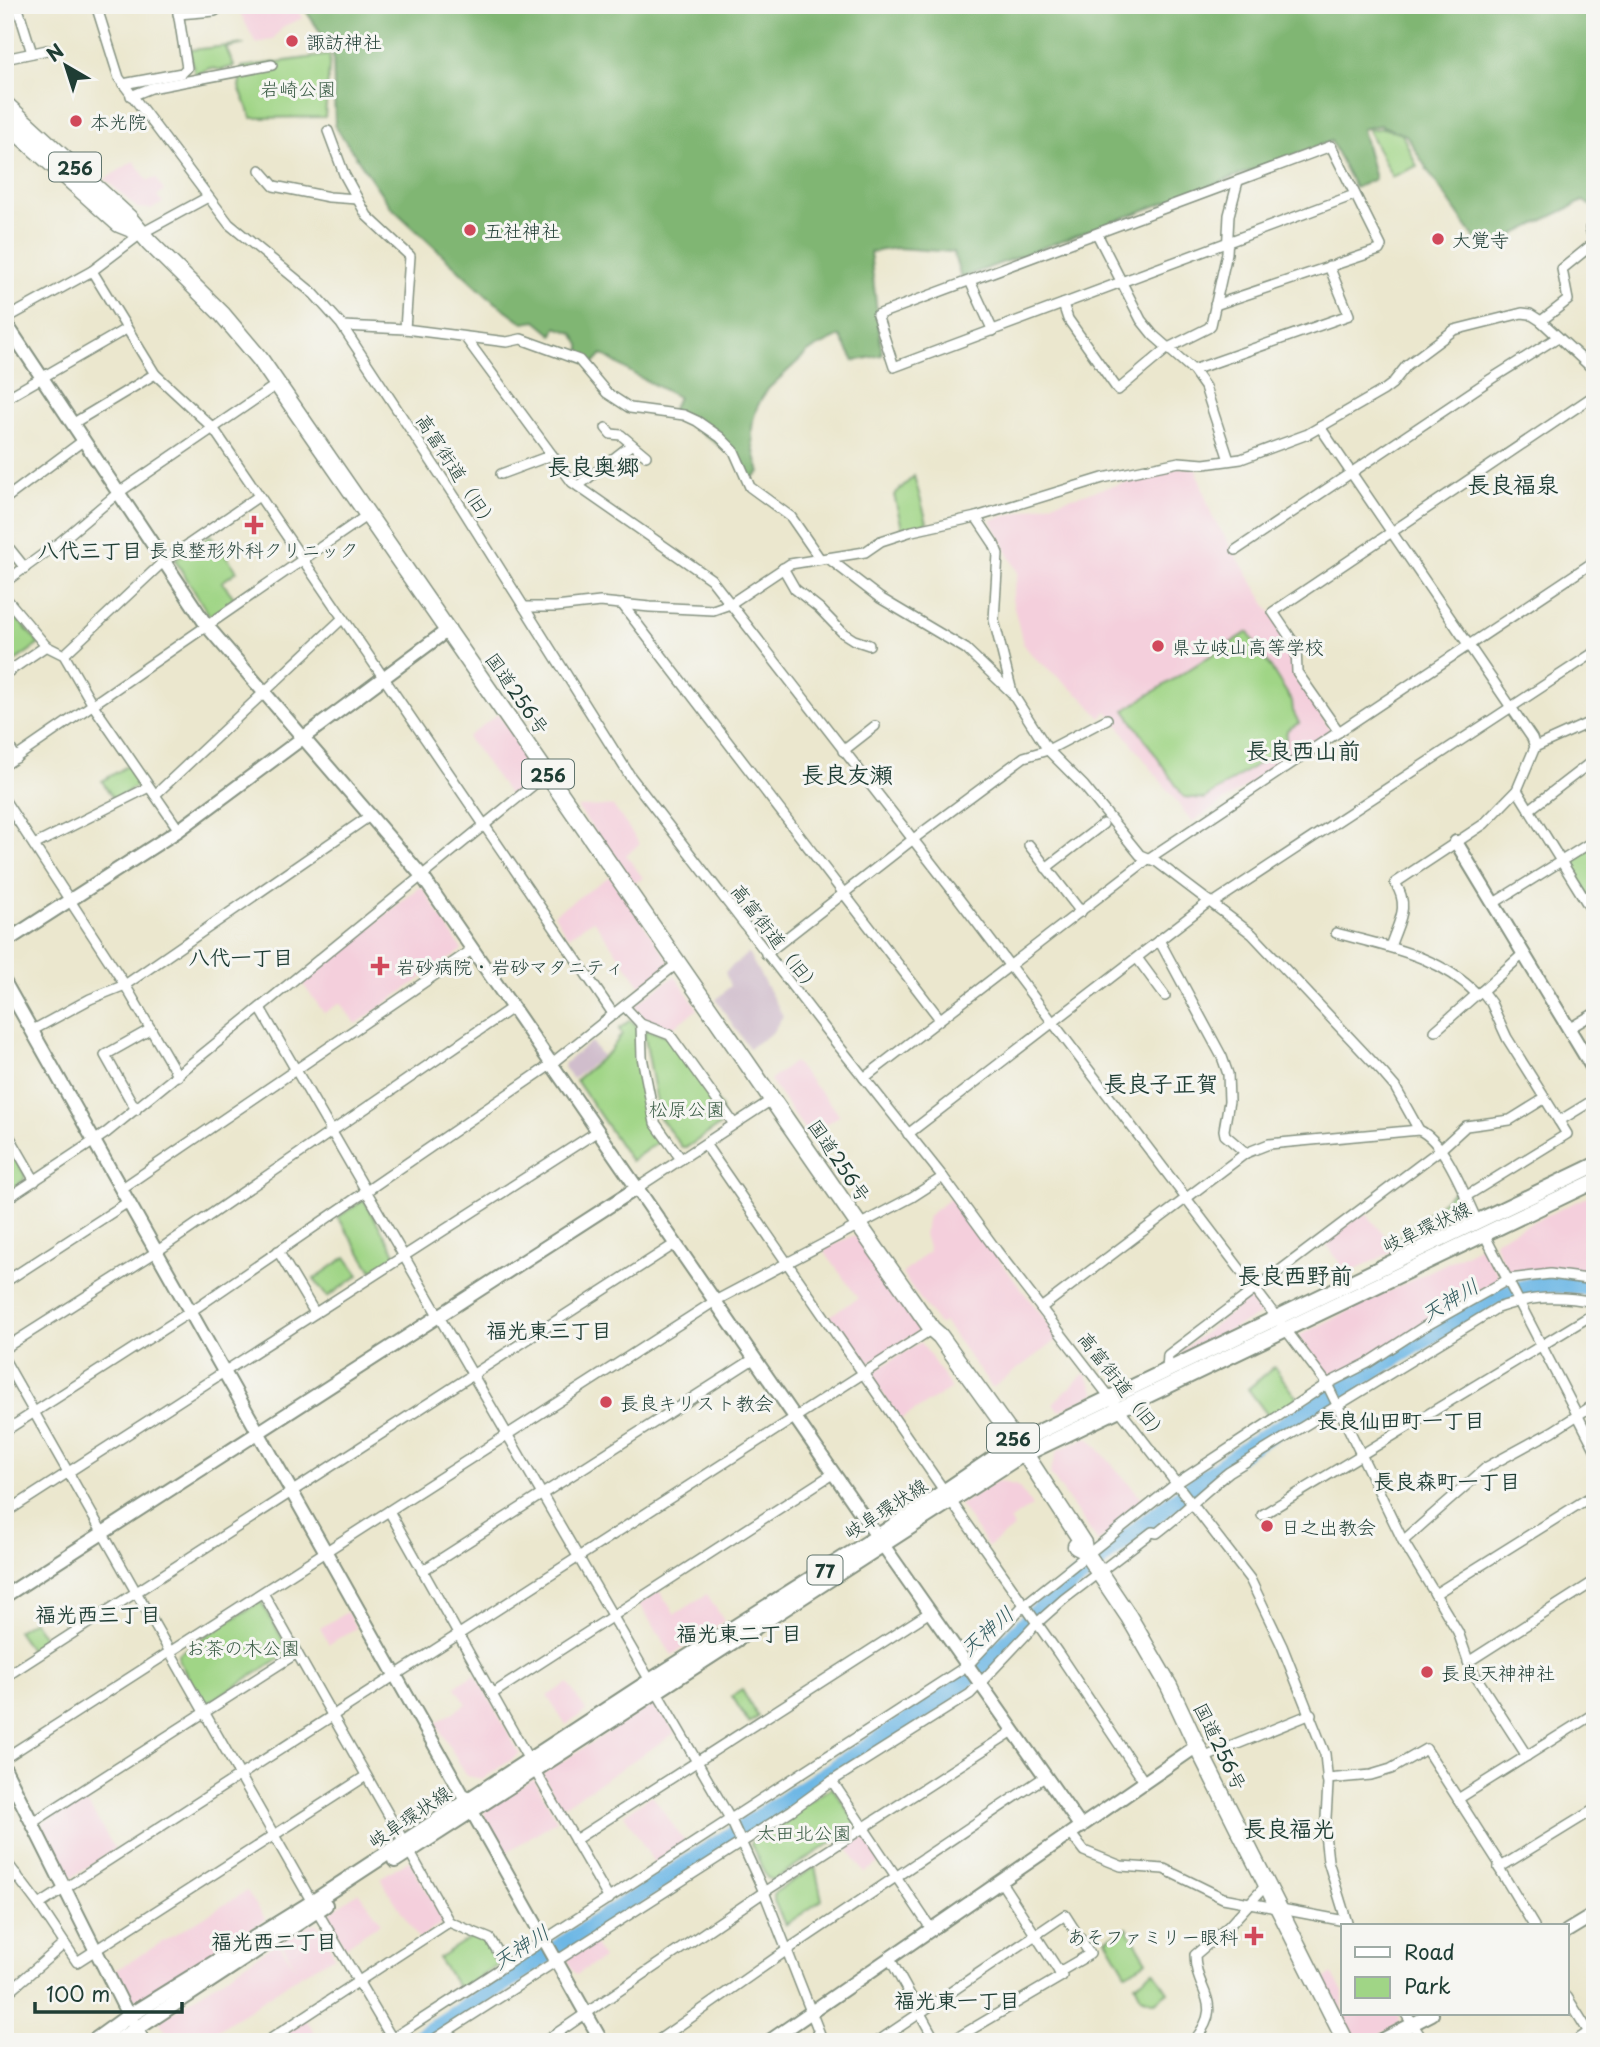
<svg xmlns="http://www.w3.org/2000/svg" width="1600" height="2047" viewBox="0 0 1600 2047" font-family="'Playpen Sans','Klee One',sans-serif">
<style>
.built{fill:#f4cfdc}
.industrial{fill:#d0bdcc}
.green{fill:#a0d586;stroke:#60895d;stroke-width:2}
.forest{fill:#80b673;stroke:#507a54;stroke-width:2}
.lines{fill:none;stroke-linecap:round;stroke-linejoin:round}
.river{stroke:#6db7e5;stroke-width:18}
.street-casing{stroke:#859281;stroke-width:12}
.secondary-casing{stroke:#859281;stroke-width:16}
.primary-casing{stroke:#859281;stroke-width:18}
.highway-casing{stroke:#859281;stroke-width:19}
.street{stroke:#fff;stroke-width:9}
.secondary{stroke:#fff;stroke-width:12}
.primary{stroke:#fff;stroke-width:14}
.highway{stroke:#fff;stroke-width:16}
.poi-dot{fill:#d1495b;stroke:#f6f6f2;stroke-width:2.5}
.labels{text-anchor:middle;dominant-baseline:central;stroke-width:6;stroke-linejoin:round;paint-order:stroke}
.shield{fill:#f6f6f2;stroke:#60746d;stroke-width:2}
.shield-label{font-size:18px;font-weight:bold;fill:#1f3d34}
.poi-label{font-size:19px;fill:#1f3d34;stroke:#f6f6f2;text-anchor:start}
.park-label{font-size:19px;fill:#395b44;stroke:#f6f6f2}
.street-label{font-size:19px;fill:#1f3d34;stroke:#f6f6f2}
.neighbourhood-label{font-size:21px;font-weight:bold;fill:#1f3d34;stroke:#f6f6f2}
.water-label{font-size:21px;font-style:italic;fill:#325c60;stroke:#f6f6f2}
.quarter-label{font-size:23px;font-weight:bold;fill:#1f3d34;stroke:#f6f6f2}
</style>
<rect width="100%" height="100%" fill="#f6f6f2"/>
<filter id="ink" filterUnits="userSpaceOnUse"><feTurbulence type="fractalNoise" baseFrequency=".0143" numOctaves="2"/><feDisplacementMap in="SourceGraphic" scale="14" xChannelSelector="R" yChannelSelector="G"/><feConvolveMatrix kernelMatrix="1 2 1 2 8 2 1 2 1" color-interpolation-filters="sRGB"/></filter>
<filter id="wash" filterUnits="userSpaceOnUse"><feTurbulence type="fractalNoise" baseFrequency=".00686" numOctaves="4" result="noise"/><feDisplacementMap in="SourceGraphic" scale="28" xChannelSelector="R" yChannelSelector="G"/><feGaussianBlur stdDeviation="1.57" result="paint"/><feColorMatrix in="noise" values="0 0 0 0 0 0 0 0 0 0 0 0 0 0 0 0 0 1.4 0 .05"/><feComposite in="paint" operator="in"/></filter>
<g filter="url(#wash)">
<rect width="100%" height="100%" fill="#ebe7ce"/>
<g class="built">
<path d="M236 5H294L303 18 284 26 273 39 256 44Z"/>
<path d="M134 161 148 181 156 178 164 191 157 196 163 203 151 209 137 208 105 179Z"/>
<path d="M1180 467 1196 468 1212 516 1292 647 1293 673 1331 731 1192 822 1107 711 1101 718 1084 699 1034 657 1023 644 1012 599 1018 573 991 520Z"/>
<path d="M498 714 537 768 535 780 511 797 467 737Z"/>
<path d="M613 806 640 844 626 855 643 878 633 884 577 807Z"/>
<path d="M610 876 669 961V965L641 986 593 920 568 937 554 914Z"/>
<path d="M422 887 462 950 356 1024 340 1003 324 1013 302 983 418 888Z"/>
<path d="M675 976 698 1009 669 1030 649 1026 634 1005Z"/>
<path d="M794 1062 840 1115 809 1136 770 1080Z"/>
<path d="M1595 1193V1274L1556 1270 1512 1274 1507 1270 1494 1243 1496 1239Z"/>
<path d="M951 1197 1059 1338 992 1388 944 1322 939 1325 902 1274 929 1251 924 1234 928 1216Z"/>
<path d="M1365 1212 1397 1250 1347 1273 1325 1242Z"/>
<path d="M852 1236H856L919 1327 918 1332 866 1365 861 1363 829 1316 858 1298 823 1250Z"/>
<path d="M1483 1245 1501 1281 1476 1292 1368 1359 1333 1377 1328 1376 1298 1336Z"/>
<path d="M1250 1298 1262 1314 1171 1358Z"/>
<path d="M921 1342 951 1388 900 1420 873 1379 872 1373Z"/>
<path d="M1085 1373 1096 1393 1059 1411 1053 1403Z"/>
<path d="M1088 1437 1147 1504 1098 1542 1050 1473 1057 1451Z"/>
<path d="M997 1481 1018 1486 1032 1506 1009 1521 1014 1528 988 1547 960 1505Z"/>
<path d="M659 1591 675 1614 707 1594 724 1621 672 1655 639 1604Z"/>
<path d="M347 1612 356 1628 329 1644 320 1628Z"/>
<path d="M475 1674 520 1754 483 1779 466 1776 436 1723 466 1704 455 1686Z"/>
<path d="M568 1683 586 1711 566 1725 547 1696Z"/>
<path d="M653 1704H657L675 1733 561 1808 542 1774Z"/>
<path d="M534 1779 557 1820 507 1852 484 1817 485 1810Z"/>
<path d="M652 1795 687 1845 656 1866 624 1814Z"/>
<path d="M83 1796 115 1849 74 1876 68 1875 42 1824Z"/>
<path d="M863 1834 882 1861 864 1873 846 1845Z"/>
<path d="M409 1860 443 1919 442 1923 419 1939 380 1878Z"/>
<path d="M247 1891 266 1920 140 1999 127 1998 114 1971Z"/>
<path d="M359 1892 381 1922 345 1947 329 1919 330 1912Z"/>
<path d="M311 1924H317L335 1956 300 1975 208 2037 211 2042H173L159 2021 278 1942 297 1970 281 1942Z"/>
<path d="M592 1940 603 1958 576 1975 565 1957Z"/>
<path d="M1332 1974 1343 1992V2014H1399L1400 2023 1367 2042H1353L1322 1980Z"/>
<path d="M305 2019 321 2042H271Z"/>
</g>
<g class="industrial">
<path d="M748 953 783 1016 772 1033 749 1048 716 1000 730 986 725 972Z"/>
<path d="M591 1042 602 1056 573 1079 564 1067 565 1063Z"/>
</g>
<g class="green">
<path d="M245 44 226 48 234 66 222 70 210 68 195 75 189 50Z"/>
<path d="M330 55 325 117 252 118 239 87 242 67Z"/>
<path d="M1383 128 1402 134 1417 166 1392 177 1368 130Z"/>
<path d="M914 476 927 522 903 532 894 495Z"/>
<path d="M211 535 237 571 222 582 236 600 217 614 209 615 175 560Z"/>
<path d="M5 604 39 644 5 668Z"/>
<path d="M1248 632 1292 701 1293 711 1299 723 1287 730 1285 746 1204 799 1184 797 1125 710Z"/>
<path d="M129 765 141 783 114 800 102 781Z"/>
<path d="M1595 845V907L1569 865 1570 861Z"/>
<path d="M630 1020 638 1027 637 1047 650 1119 663 1138 631 1161 576 1080 610 1051 622 1034 619 1029Z"/>
<path d="M648 1030 674 1038 721 1107 725 1122 687 1147H682L660 1118 644 1033Z"/>
<path d="M5 1139 25 1175 24 1180 5 1194Z"/>
<path d="M1456 1190 1470 1216 1397 1250 1391 1243Z"/>
<path d="M364 1200 396 1255 372 1271 338 1217Z"/>
<path d="M346 1257 359 1275 327 1297 314 1279Z"/>
<path d="M1274 1367 1299 1400 1269 1417 1248 1389Z"/>
<path d="M261 1601 290 1652 208 1703H203L179 1661 178 1654Z"/>
<path d="M33 1621 48 1643 33 1654 17 1631Z"/>
<path d="M742 1690 758 1717 749 1723 732 1696Z"/>
<path d="M832 1787 855 1821 854 1828 773 1880 767 1878 751 1844 755 1837Z"/>
<path d="M815 1867 822 1900 785 1925 774 1901V1893Z"/>
<path d="M1127 1928 1147 1961 1126 1973 1106 1939Z"/>
<path d="M471 1937 487 1942 499 1960 496 1966 460 1990 438 1958Z"/>
<path d="M1154 1971 1168 1992 1155 2002 1141 1997 1135 1984Z"/>
</g>
<path class="forest" d="M302 5H1595V49L1591 52 1595 62V208L1583 201 1483 250 1430 174 1406 135 1380 125 1362 129 1375 179 1355 188 1331 141 961 278 953 252 897 248 870 252 882 355 854 361 840 336 809 351 768 389C747 416 749 441 760 472L750 479 740 460 671 412 678 397 637 376 602 354 591 366 580 358V345L573 333 556 327 553 335 536 321 524 323 488 297 390 206 335 126 333 51Z"/>
<g class="lines">
<path class="river" d="M413 2042 939 1701 983 1666 1033 1616 1108 1553 1195 1485 1250 1446 1493 1297 1540 1284 1595 1286"/>
</g>
</g>
<g filter="url(#ink)">
<g class="lines">
<defs>
<g id="street">
<path d="M17 5 32 53"/>
<path d="M96 5 119 78 229 224 314 294 341 324 460 505 630 776 826 1030 943 1177 997 1251 1250 1579 1282 1646 1325 1754 1328 1784 1325 1834 1328 1861 1348 1926"/>
<path d="M178 14 215 11 223 5"/>
<path d="M5 59 47 50"/>
<path d="M123 84 182 73 187 68 177 5"/>
<path d="M131 96 151 88 272 65"/>
<path d="M328 131 344 174 367 216 410 256 405 329"/>
<path d="M260 170 274 186 329 197 357 199"/>
<path d="M1097 234 1141 320 1153 335 1193 370 1205 387 1229 460"/>
<path d="M92 271 155 374 213 428 614 1015"/>
<path d="M970 281 993 331"/>
<path d="M1063 304 1068 319 1118 390 1168 348 1208 328 1211 325 1227 253 1229 215 1238 181"/>
<path d="M1215 305 1379 250 1381 246 1331 146 877 315 894 367 1354 195"/>
<path d="M5 319 92 271 142 233 208 197"/>
<path d="M1541 321 1568 300 1562 269 1594 243 1590 228"/>
<path d="M343 326 405 329 507 342 521 339 579 360 607 393 630 408 684 415 697 421 720 437 734 451 750 487 791 517 820 559"/>
<path d="M465 337 572 482 711 579 953 891 1327 1384 1403 1541 1458 1632 1471 1669 1527 1756"/>
<path d="M1193 370 1349 315 1329 266"/>
<path d="M5 399 126 329"/>
<path d="M72 424 155 374"/>
<path d="M1320 427 1532 738 1535 747 1517 790 1595 916"/>
<path d="M606 428 611 434 621 435 646 456"/>
<path d="M501 474 552 455"/>
<path d="M578 486 631 445"/>
<path d="M5 499 84 440"/>
<path d="M976 517 994 544 998 554 994 620 1012 692"/>
<path d="M5 543 25 568"/>
<path d="M1236 550 1491 379 1558 337"/>
<path d="M828 558 880 598 966 649 1012 693 1048 750 1084 786 1140 855 1157 862 1252 934 1382 1072 1395 1087 1419 1130C1446 1142 1465 1197 1478 1223"/>
<path d="M783 568 795 589 819 608 843 633 854 640 869 645"/>
<path d="M5 582 60 542 118 493 279 383"/>
<path d="M5 597 46 646 64 655 93 705 179 830"/>
<path d="M622 604 940 1019"/>
<path d="M524 607H556L600 602 650 607 713 610 730 604 790 564 865 552 881 541 912 531 976 517 1103 478 1179 462 1204 464 1241 459 1308 434 1384 390 1392 384 1407 365 1454 330 1522 313 1530 314 1541 321 1595 371"/>
<path d="M64 655 163 562 259 496"/>
<path d="M5 674 46 646"/>
<path d="M1588 723 1595 735"/>
<path d="M1339 732 1297 672 1296 646 1273 612 1595 395"/>
<path d="M5 739 16 758"/>
<path d="M1535 747 1595 720"/>
<path d="M843 751 875 726"/>
<path d="M5 765 369 514"/>
<path d="M155 795 343 618"/>
<path d="M5 801 125 985 178 1076"/>
<path d="M1529 810 1595 759"/>
<path d="M34 845 149 787"/>
<path d="M1029 845 1081 912"/>
<path d="M1046 868 1103 824"/>
<path d="M1213 903 1595 652"/>
<path d="M1494 903 1595 840"/>
<path d="M1336 933C1387 947 1439 955 1477 994L1482 991"/>
<path d="M1159 940 1222 1057 1228 1074 1229 1101 1224 1130 1225 1135 1246 1153"/>
<path d="M1390 947C1398 922 1411 907 1395 883L1484 824 1517 790"/>
<path d="M1524 953 1482 991 1491 1003 1507 1038 1559 1121 1595 1099"/>
<path d="M766 954 912 840 1024 757 1048 750 1107 719"/>
<path d="M1137 958 1165 996"/>
<path d="M624 1006 641 1024 670 1035 734 1124"/>
<path d="M260 1008 732 1822 764 1892 823 2042"/>
<path d="M641 1024 642 1057 655 1123 681 1159"/>
<path d="M1570 1028 1595 1013"/>
<path d="M33 1030 90 999 125 985 371 815"/>
<path d="M1435 1031 1477 994"/>
<path d="M864 1078 1148 859 1595 561"/>
<path d="M136 1110 105 1055 151 1029"/>
<path d="M5 1129 35 1181"/>
<path d="M908 1134 1210 901"/>
<path d="M705 1144 945 1492"/>
<path d="M637 1188 773 1099"/>
<path d="M121 1189 473 949"/>
<path d="M1465 1197 1567 1134 1559 1121"/>
<path d="M5 1200 106 1133 548 773"/>
<path d="M1484 1234 1595 1449"/>
<path d="M278 1251 315 1313"/>
<path d="M5 1282 128 1202"/>
<path d="M1041 1308 1246 1153 1269 1144 1419 1130"/>
<path d="M5 1348 156 1252 513 1007"/>
<path d="M5 1361 321 1918 394 2042"/>
<path d="M1167 1370 1168 1355 1441 1149 1466 1126 1510 1120 1544 1099"/>
<path d="M5 1431 190 1312 546 1068 679 962"/>
<path d="M951 1501 1058 1653 1145 1783"/>
<path d="M389 1511 529 1760"/>
<path d="M5 1513 598 1131"/>
<path d="M1262 1515 1595 1313"/>
<path d="M1403 1541 1487 1467 1553 1431 1595 1404"/>
<path d="M422 1571 755 1358"/>
<path d="M263 1593 404 1842"/>
<path d="M1435 1594 1595 1494"/>
<path d="M1468 1662 1595 1581"/>
<path d="M5 1677 675 1244"/>
<path d="M492 1694 834 1473"/>
<path d="M5 1758 715 1301 912 1197 943 1177"/>
<path d="M1203 1758 1311 1714"/>
<path d="M534 1769 609 1899"/>
<path d="M1327 1779 1371 1775 1391 1769 1426 1749 1499 1863V1868L1534 1926"/>
<path d="M832 1781 932 1930"/>
<path d="M1458 1799 1595 1713"/>
<path d="M32 1823 297 1653"/>
<path d="M1071 1834 1084 1851 1121 1866 1164 1869 1223 1898 1345 1921"/>
<path d="M575 1840 930 1612"/>
<path d="M5 1860 39 1905 77 1962 366 1776"/>
<path d="M1499 1868 1595 1809"/>
<path d="M5 1886 17 1875"/>
<path d="M39 1905 932 1329"/>
<path d="M449 1922 490 1939 506 1965"/>
<path d="M890 1959 936 2042"/>
<path d="M5 1995 64 1944"/>
<path d="M1567 1997 1595 2042"/>
<path d="M1406 2014 1424 2042"/>
<path d="M266 2042 449 1922 409 1851"/>
<path d="M387 2042 968 1665 1023 1606 1177 1483 1327 1384 1368 1363 1422 1328 1509 1279 1550 1274 1595 1280"/>
<path d="M430 2042 792 1810 832 1781 970 1694 1037 1623 1064 1599 1152 1532 1157 1533C1182 1514 1204 1492 1229 1472L1497 1308C1533 1296 1558 1295 1595 1302"/>
<path d="M544 2042 764 1892 1013 1731"/>
<path d="M656 2042 787 1950 1046 1776"/>
<path d="M877 2042 1065 1915 1090 1954 1059 1972"/>
<path d="M950 2042 1062 1976 1001 1882"/>
<path d="M1193 2042C1227 2002 1195 1993 1195 1955L1229 1926 1267 1884"/>
<path d="M1574 2042 1595 2028"/>
</g>
<g id="secondary">
<path d="M5 322 207 626 422 876 883 1545 1081 1827"/>
<path d="M1456 842 1595 1072"/>
<path d="M5 942 179 830 449 629"/>
<path d="M5 983 602 2042"/>
<path d="M5 1596 637 1188"/>
<path d="M5 1769 126 2011 144 2042"/>
<path d="M1567 1931 1595 1914"/>
<path d="M768 2042 1197 1746"/>
<path d="M1378 2042 1432 2014"/>
</g>
<g id="primary">
<path d="M395 1860 1015 1459 1595 1181"/>
<path d="M93 2042 129 2016 313 1902 650 1681 877 1537 1016 1443 1595 1165"/>
<path d="M116 2042 325 1905"/>
</g>
<g id="highway">
<path d="M5 104 129 218 149 242 222 314 260 359 859 1225 932 1329 940 1336 1025 1454 1083 1543 1084 1550"/>
<path d="M5 122 119 224 139 232"/>
<path d="M1076 1546 1084 1550 1129 1617 1169 1686 1197 1746 1346 2042"/>
</g>
</defs>
<use href="#street" class="street-casing"/>
<use href="#secondary" class="secondary-casing"/>
<use href="#primary" class="primary-casing"/>
<use href="#highway" class="highway-casing"/>
<use href="#street" class="street"/>
<use href="#secondary" class="secondary"/>
<use href="#primary" class="primary"/>
<use href="#highway" class="highway"/>
</g>
</g>
<g class="poi-dot">
<circle cx="292" cy="41" r="7"/>
<circle cx="76" cy="121" r="7"/>
<circle cx="470" cy="230" r="7"/>
<circle cx="1438" cy="239" r="7"/>
<path d="M250.5 514.5h7v7h7v7h-7v7h-7v-7h-7v-7h7z"/>
<circle cx="1158" cy="646" r="7"/>
<path d="M376.5 955.5h7v7h7v7h-7v7h-7v-7h-7v-7h7z"/>
<circle cx="606" cy="1402" r="7"/>
<circle cx="1267" cy="1526" r="7"/>
<circle cx="1427" cy="1672" r="7"/>
<path d="M1250.5 1925.5h7v7h7v7h-7v7h-7v-7h-7v-7h7z"/>
</g>
<g class="labels">
<g class="shield">
<rect x="49" y="152.5" width="52" height="29" rx="5"/>
<rect x="522" y="759.5" width="52" height="29" rx="5"/>
<rect x="987" y="1423.5" width="52" height="29" rx="5"/>
<rect x="807.5" y="1555.5" width="35" height="29" rx="5"/>
</g>
<g class="shield-label">
<text x="75" y="167">256</text>
<text x="548" y="774">256</text>
<text x="1013" y="1438">256</text>
<text x="825" y="1570">77</text>
</g>
<g class="poi-label">
<text x="306" y="41">諏訪神社</text>
<text x="90" y="121">本光院</text>
<text x="484" y="230">五社神社</text>
<text x="1452" y="239">大覚寺</text>
<text x="254" y="549" text-anchor="middle">長良整形外科クリニック</text>
<text x="1172" y="646">県立岐山高等学校</text>
<text x="396" y="966">岩砂病院・岩砂マタニティ</text>
<text x="620" y="1402">長良キリスト教会</text>
<text x="1281" y="1526">日之出教会</text>
<text x="1441" y="1672">長良天神神社</text>
<text x="1238" y="1936" text-anchor="end">あそファミリー眼科</text>
</g>
<g class="park-label">
<text x="298" y="88">岩崎公園</text>
<text x="687" y="1108">松原公園</text>
<text x="243" y="1647">お茶の木公園</text>
<text x="804" y="1832">太田北公園</text>
</g>
<g class="street-label">
<text transform="translate(458 471) rotate(57)">高富街道（旧）</text>
<text transform="translate(518 693) rotate(55)">国道256号</text>
<text transform="translate(777 938) rotate(52)">高富街道（旧）</text>
<text transform="translate(840 1160) rotate(56)">国道256号</text>
<text transform="translate(1426 1226) rotate(-25)">岐阜環状線</text>
<text transform="translate(1124 1386) rotate(52)">高富街道（旧）</text>
<text transform="translate(885 1508) rotate(-33)">岐阜環状線</text>
<text transform="translate(1221 1746) rotate(64)">国道256号</text>
<text transform="translate(409 1816) rotate(-34)">岐阜環状線</text>
</g>
<g class="neighbourhood-label">
<text x="90" y="549">八代三丁目</text>
<text x="241" y="956">八代一丁目</text>
<text x="549" y="1329">福光東三丁目</text>
<text x="1401" y="1419">長良仙田町一丁目</text>
<text x="1447" y="1480">長良森町一丁目</text>
<text x="98" y="1613">福光西三丁目</text>
<text x="739" y="1632">福光東二丁目</text>
<text x="274" y="1940">福光西二丁目</text>
<text x="957" y="1999">福光東一丁目</text>
</g>
<g class="water-label">
<text transform="translate(1449 1299) rotate(-31)">天神川</text>
<text transform="translate(986 1630) rotate(-41)">天神川</text>
<text transform="translate(520 1946) rotate(-33)">天神川</text>
</g>
<g class="quarter-label">
<text x="593" y="465">長良奥郷</text>
<text x="1513" y="483">長良福泉</text>
<text x="1303" y="749">長良西山前</text>
<text x="847" y="773">長良友瀬</text>
<text x="1161" y="1082">長良子正賀</text>
<text x="1295" y="1274">長良西野前</text>
<text x="1289" y="1827">長良福光</text>
</g>
</g>
<rect width="1600" height="2047" fill="none" stroke="#f6f6f2" stroke-width="28"/>
<rect x="1341" y="1924" width="228" height="91" fill="#f6f6f2" stroke="#a0aca6" stroke-width="2"/>
<rect x="1355" y="1947" width="35" height="10" fill="#ffffff" stroke="#a0aca6" stroke-width="2"/>
<text x="1404" y="1960" font-size="21" fill="#1f3d34">Road</text>
<rect x="1355" y="1977" width="35" height="21" fill="#a0d586" stroke="#a0aca6" stroke-width="2"/>
<text x="1404" y="1994" font-size="21" fill="#1f3d34">Park</text>
<g transform="translate(66 66) rotate(321)" stroke="#f6f6f2" stroke-width="5" paint-order="stroke">
<path d="M0-5L12 26L0 18L-12 26Z" fill="#1f3d34"/>
<text y="-10" font-size="19" font-weight="bold" text-anchor="middle" fill="#1f3d34">N</text>
</g>
<path d="M35 2002v10h147v-10" fill="none" stroke="#1f3d34" stroke-width="3.5"/>
<text x="46" y="2002" font-size="21" fill="#1f3d34" stroke="#f6f6f2" stroke-width="5" paint-order="stroke">100 m</text>
</svg>
